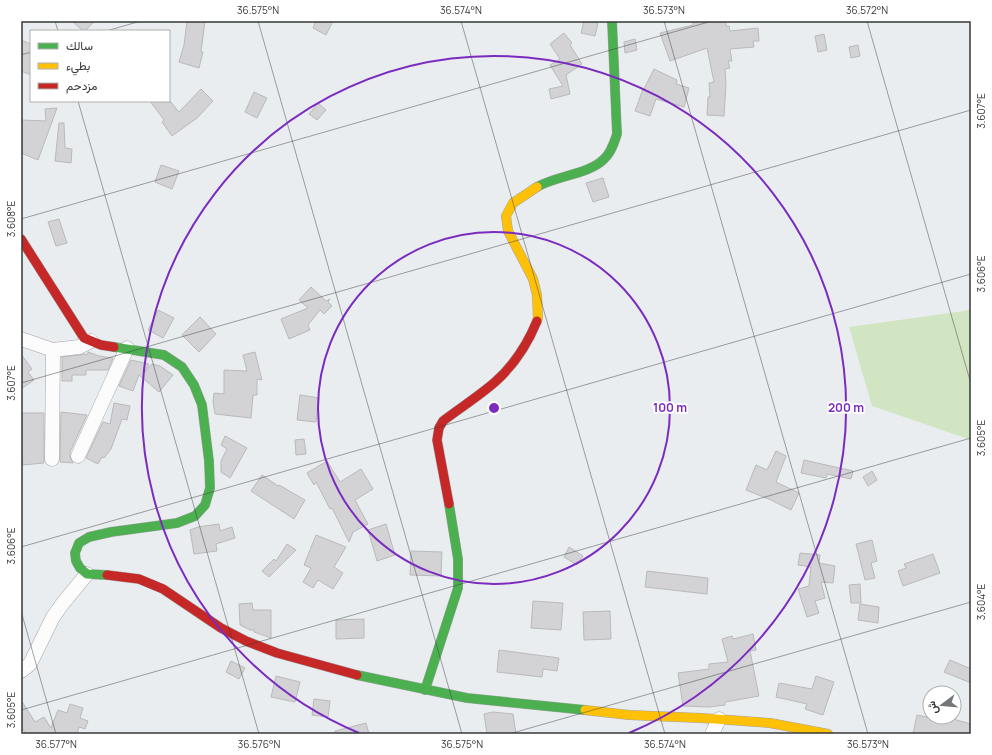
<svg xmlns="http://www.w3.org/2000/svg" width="992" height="755" viewBox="0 0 992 755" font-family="Manrope,Vazirmatn,sans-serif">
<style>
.green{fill:#d2e5c2}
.building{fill:#d3d3d5;stroke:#bab9bb}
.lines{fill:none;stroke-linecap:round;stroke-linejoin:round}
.street-casing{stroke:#a2a4a6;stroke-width:15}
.fast-casing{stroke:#a2a4a6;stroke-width:10}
.slow-casing{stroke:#a2a4a6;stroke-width:10}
.jam-casing{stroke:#a2a4a6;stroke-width:10}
.street{stroke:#fcfcfd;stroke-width:14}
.fast{stroke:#4caf50;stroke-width:9}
.slow{stroke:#ffc107;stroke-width:9}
.jam{stroke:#c62828;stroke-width:9}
.ticks{fill:none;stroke:#353739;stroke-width:1;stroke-opacity:0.45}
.ring{fill:none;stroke:#7b2cbf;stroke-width:2}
.centre{fill:#7b2cbf;stroke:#fff;stroke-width:2}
.ring-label{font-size:12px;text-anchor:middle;font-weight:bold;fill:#7b2cbf;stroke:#fff;stroke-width:3.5;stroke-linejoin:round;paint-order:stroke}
.neatline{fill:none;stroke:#353739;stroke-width:1.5}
.ticks-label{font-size:10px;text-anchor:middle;fill:#353739}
</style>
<rect width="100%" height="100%" fill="#eaedef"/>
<path class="green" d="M971 309V440L872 406 849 327 964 311Z"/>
<g class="building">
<path d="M72 21H95L85 31H83Z"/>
<path d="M187 21H205L201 52H203L199 68 179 62 184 45Z"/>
<path d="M316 21H333L326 35 313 28Z"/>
<path d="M584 21 598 23 595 36 581 33Z"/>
<path d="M697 21H726V26H729L730 31 758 28 759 41H753L754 47 730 49 732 61H728L730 68 725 69 726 84 724 116 707 115 708 97H710L709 83 714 82 707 48 670 61 660 33 693 25V22Z"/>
<path d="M564 33 572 43 570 45 582 64 566 75 570 94 551 99 549 89 563 86 550 65 560 59 550 44Z"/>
<path d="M824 34 827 50 818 52 815 36Z"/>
<path d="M635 39 637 50 625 53 624 42Z"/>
<path d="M21 40 31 44V75L21 71Z"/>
<path d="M858 45 860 56 851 58 849 47Z"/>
<path d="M654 69 677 80 676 84 689 88 684 107 656 99 650 116 635 111 643 89H644Z"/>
<path d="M201 89 213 101 197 118 172 136 162 122 164 120 150 101H170L179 112Z"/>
<path d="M254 92 267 98 257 118 245 112Z"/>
<path d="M318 103 326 110 317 120 309 114Z"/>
<path d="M57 108 38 160 21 153V120L46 121 45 109Z"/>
<path d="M59 123H64L65 148 72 149 71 163 55 161Z"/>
<path d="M161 165 179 171 172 189 155 182Z"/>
<path d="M603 178 609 197 593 202 586 183Z"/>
<path d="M59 219 67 243 56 246 48 222Z"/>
<path d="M311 287 326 301 330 299 328 302 332 306 324 314 320 310 308 325 310 330 289 339 281 319 308 308 299 300Z"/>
<path d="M158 310 174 318 163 338 148 330Z"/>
<path d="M200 317 216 334 199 352 182 335Z"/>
<path d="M88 352 99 356 113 358 108 370H86V375H72V381H62V357L88 354Z"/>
<path d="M255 352 262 380 257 379V395H253L251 418 215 414 213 402 214 393 224 394V370L247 371 243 355Z"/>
<path d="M21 354 32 369 28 372 34 380 21 389Z"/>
<path d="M131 360 149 364 145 372 152 364 160 366 173 375 159 392 139 375 133 391 119 386Z"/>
<path d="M300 395 319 398 316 422 297 420Z"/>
<path d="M114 403 130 406 127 420 122 419 111 449 104 458 102 457 98 464 86 458 103 422 110 424Z"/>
<path d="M61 412 87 415 70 452V457L73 463 60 462Z"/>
<path d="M21 413H44V463L23 465 21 446Z"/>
<path d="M225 436 247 448 230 478 221 472V461L227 449 221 445Z"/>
<path d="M304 439 306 454 296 455 295 440Z"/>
<path d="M776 451 786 456 776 482 799 493 791 510 771 500 746 490 756 465 767 470Z"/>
<path d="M804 460 853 471 851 479 827 474 826 478 801 473Z"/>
<path d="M327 461 340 482 361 469 373 489 355 500 368 524 353 532 349 542 332 508 330 509 316 482 314 485 307 473Z"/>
<path d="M872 471 877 480 868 486 863 477Z"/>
<path d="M262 475 278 486 279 485 305 500 294 519 251 491Z"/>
<path d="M219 524 220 531 232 527 235 538 216 544 217 551 194 554 190 530 198 527Z"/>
<path d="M386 524 395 555 377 561 368 530Z"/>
<path d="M316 535 346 547 334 567 343 573 333 589 318 580 313 588 303 582 311 568 304 565Z"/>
<path d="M872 540 877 561 871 563 875 578 865 580 856 544Z"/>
<path d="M287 544 296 550 269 577 262 571 274 559 276 561Z"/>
<path d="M569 547 583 556 577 565 564 557Z"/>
<path d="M411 551 442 552 441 576 410 575Z"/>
<path d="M800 553 820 555 819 563 835 566 833 583 821 582 825 598 815 601 819 613 807 617 798 589 809 586 811 567 798 565Z"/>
<path d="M933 554 940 573 903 586 898 571 906 568 904 564Z"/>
<path d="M647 571 708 578 707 594 645 587Z"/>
<path d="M860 584 861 603H851L849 585Z"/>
<path d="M533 601 563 603 561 630 531 628Z"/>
<path d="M252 603 253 610H271V638L254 632V630H250L240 625 239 604Z"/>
<path d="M860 604 879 607 878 623 858 620Z"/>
<path d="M610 611 611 639 584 640 583 612Z"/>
<path d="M364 619V638L336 639V620Z"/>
<path d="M753 634 756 650 750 651 759 696 725 702V705L709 707 683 706 678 673 709 669V664L728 662 722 639 732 636 733 639Z"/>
<path d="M499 650 559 658 557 671 543 669 542 677 497 672Z"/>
<path d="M950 660 971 669V683L944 672Z"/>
<path d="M231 661 245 668 239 679 226 672Z"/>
<path d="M276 676 300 682 295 702 271 697Z"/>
<path d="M816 676 834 682 823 715 805 709 807 704 776 697 779 683 812 689Z"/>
<path d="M314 699 330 701 328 717 312 715Z"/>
<path d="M21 700 35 722 44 717 51 728 58 710 67 713 70 704 83 708 80 718 88 721 85 729 79 727 77 734H26L21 726Z"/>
<path d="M493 712 513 714 516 734H487L484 714Z"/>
<path d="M917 715 952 722 953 719 971 724V734H913Z"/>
<path d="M366 723 369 734H335V731Z"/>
</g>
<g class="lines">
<defs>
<g id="street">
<path d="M21 339 53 350 79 347 91 341"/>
<path d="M78 456 127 348"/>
<path d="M52 459 53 350"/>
<path d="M21 671 30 664 53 617 63 603 87 574"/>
<path d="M712 734 719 719"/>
</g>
<g id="fast">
<path d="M537 187C555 176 590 174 604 159 611 153 614 143 617 134L612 21"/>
<path d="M107 575 87 574 80 568 76 561 75 553 79 543 89 537 111 532 177 523 195 516 205 505 210 488 209 461 202 405 194 385 182 367 164 355 114 347"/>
<path d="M357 675 467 698 585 710"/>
<path d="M425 690 458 588V559L449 504"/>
</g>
<g id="slow">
<path d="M537 321 538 318 537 295 533 279 508 231 506 216 513 203 537 187"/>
<path d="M585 710 629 715 701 718 770 723 828 734"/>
</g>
<g id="jam">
<path d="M21 239 84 338 101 345 114 347"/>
<path d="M449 504 437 440 439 428 443 421C460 408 479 396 495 382 513 366 528 343 537 321"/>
<path d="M107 575 139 579 163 589 221 628 246 641 277 653 357 675"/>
</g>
</defs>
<use href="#street" class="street-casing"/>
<use href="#fast" class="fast-casing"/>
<use href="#slow" class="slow-casing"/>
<use href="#jam" class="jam-casing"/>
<use href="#street" class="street"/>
<use href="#fast" class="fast"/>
<use href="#slow" class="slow"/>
<use href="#jam" class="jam"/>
</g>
<path class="ticks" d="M55 21 58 31M258 21 462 734M461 21 665 734M664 21 868 734M867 21 971 384M106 31 141 21M21 55 31 52M78 101 259 734M21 219 712 21M21 383 971 110M21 547 971 274M21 611 56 734M21 710 971 438M509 734 971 602"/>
<g class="ring">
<circle cx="494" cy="408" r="176"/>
<path d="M359 733A352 352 0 1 1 629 733"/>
</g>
<circle cx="494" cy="408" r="6" class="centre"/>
<g class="ring-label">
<text x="670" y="412">100 m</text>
<text x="846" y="412">200 m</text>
</g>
<rect width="992" height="755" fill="none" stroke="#ffffff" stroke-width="44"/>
<rect x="30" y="30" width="140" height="72" fill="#ffffff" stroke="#aeafb0"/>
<rect x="38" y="43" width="20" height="6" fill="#4caf50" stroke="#aeafb0"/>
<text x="66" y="50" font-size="12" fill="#353739">سالك</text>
<rect x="38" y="63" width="20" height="6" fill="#ffc107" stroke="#aeafb0"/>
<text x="66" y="70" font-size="12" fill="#353739">بطيء</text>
<rect x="38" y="83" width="20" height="6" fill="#c62828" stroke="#aeafb0"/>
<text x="66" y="90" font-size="12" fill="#353739">مزدحم</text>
<g transform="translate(942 705) rotate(254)"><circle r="19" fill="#ffffff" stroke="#aeafb0"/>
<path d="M0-3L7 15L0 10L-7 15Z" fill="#747779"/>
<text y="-6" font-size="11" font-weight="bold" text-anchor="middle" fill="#353739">ش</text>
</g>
<rect x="22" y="22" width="948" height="711" class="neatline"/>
<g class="ticks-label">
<text x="258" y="14">36.575°N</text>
<text x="461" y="14">36.574°N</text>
<text x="664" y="14">36.573°N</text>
<text x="867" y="14">36.572°N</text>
<text transform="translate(981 111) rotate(-90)" y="4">3.607°E</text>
<text transform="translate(11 219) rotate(-90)" y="4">3.608°E</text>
<text transform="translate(981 274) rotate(-90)" y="4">3.606°E</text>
<text transform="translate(11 383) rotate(-90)" y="4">3.607°E</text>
<text transform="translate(981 438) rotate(-90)" y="4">3.605°E</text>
<text transform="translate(11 546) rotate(-90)" y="4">3.606°E</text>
<text transform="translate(981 602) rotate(-90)" y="4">3.604°E</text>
<text transform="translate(11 710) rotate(-90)" y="4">3.605°E</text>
<text x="56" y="748">36.577°N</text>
<text x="259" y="748">36.576°N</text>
<text x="462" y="748">36.575°N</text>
<text x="665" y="748">36.574°N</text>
<text x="868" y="748">36.573°N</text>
</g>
</svg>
